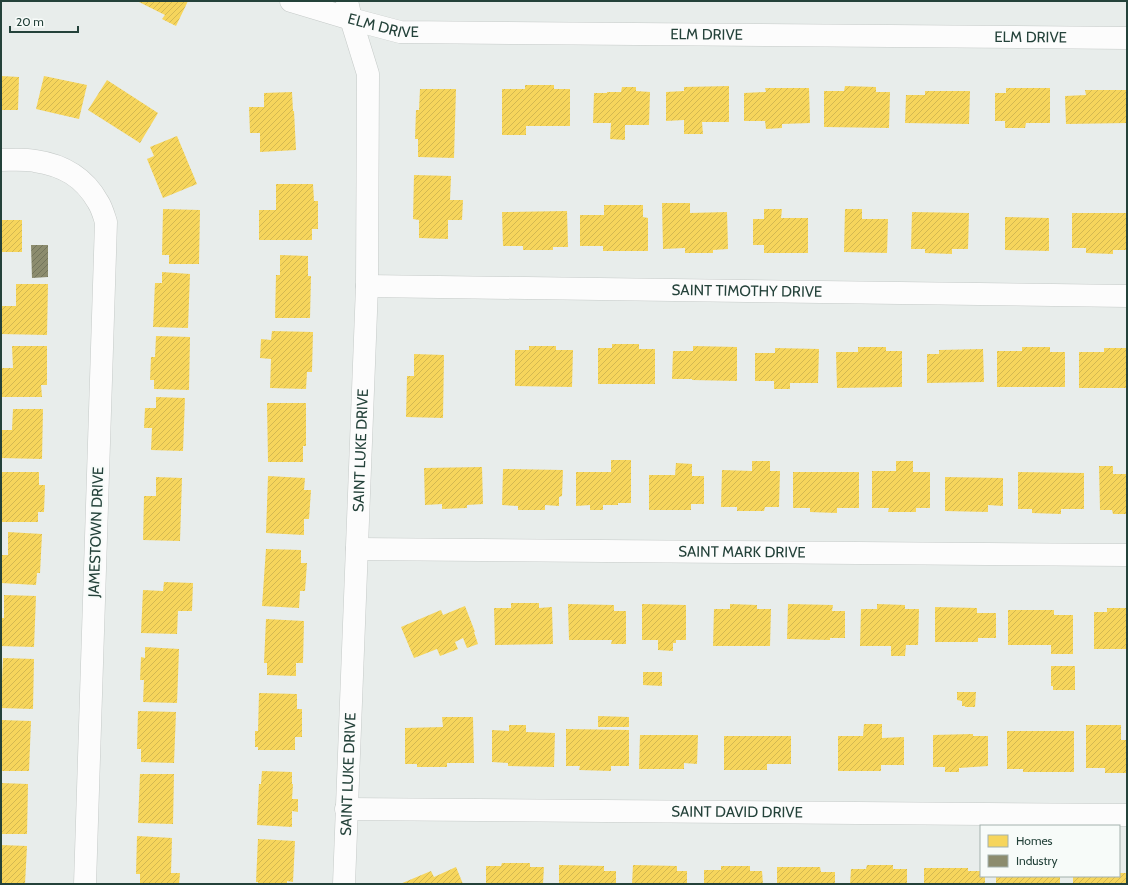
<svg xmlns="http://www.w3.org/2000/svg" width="1128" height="885" viewBox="0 0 1128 885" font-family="Cabin,sans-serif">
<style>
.homes{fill:url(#homes-hatch)}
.industry{fill:url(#industry-hatch)}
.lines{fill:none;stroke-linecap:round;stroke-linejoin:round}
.minor-casing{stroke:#c5cac8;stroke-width:23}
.minor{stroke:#fcfcfc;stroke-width:22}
.labels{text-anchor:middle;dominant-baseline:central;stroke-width:4;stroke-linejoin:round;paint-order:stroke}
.street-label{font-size:15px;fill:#24423a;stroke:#f7fbf9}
</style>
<defs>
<pattern id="homes-hatch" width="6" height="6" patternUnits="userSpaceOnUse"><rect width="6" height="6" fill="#f6d55c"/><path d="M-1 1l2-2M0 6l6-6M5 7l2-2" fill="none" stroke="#d3b851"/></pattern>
<pattern id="industry-hatch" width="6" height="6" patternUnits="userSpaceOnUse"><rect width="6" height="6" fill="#8c8c6e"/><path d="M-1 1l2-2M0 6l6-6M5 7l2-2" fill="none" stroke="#72745b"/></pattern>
</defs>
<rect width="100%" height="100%" fill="#e8edeb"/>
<g class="homes">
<path d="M137 1H188L176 26 162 19 165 15Z"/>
<path d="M1 76 19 77 18 110H1Z"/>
<path d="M44 76 87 85 79 119 36 109Z"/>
<path d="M107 80 158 113 140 143 88 110Z"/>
<path d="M525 85H554V89H570V126H526V135H502V89H525Z"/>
<path d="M729 86V122H702L703 134H684V120L666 121V92L684 91V87Z"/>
<path d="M845 86 876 87V92H890L889 128 824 127V91H844Z"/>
<path d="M622 87H636V91L650 92 649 125H625V140L610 139 611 123H593L594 93H607V92H621Z"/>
<path d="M765 88H809L810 123 782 124V128L766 129 765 121H744V93L766 92Z"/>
<path d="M1006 88H1050V123H1026L1025 128H1005V121H995V93H1006Z"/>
<path d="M420 89H456L454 158 418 157V139H415L416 110H419Z"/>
<path d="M1085 90H1127V123L1066 124 1065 96 1086 95Z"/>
<path d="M925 91H970L969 124 905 123 906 95H925Z"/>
<path d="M292 92 293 111H294L296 150 260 152V133H250L249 107H264V93Z"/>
<path d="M177 136 197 184 163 198 147 159 154 156 150 147Z"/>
<path d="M414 175 451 176 450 200H463L462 220H448V239L419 238V220L413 219Z"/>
<path d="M276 184H313L314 201H318V229H312V240H259V210H276Z"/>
<path d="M662 203H690V213L727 212 728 249 713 250V253H685V248L663 249Z"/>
<path d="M604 205H643V217L648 218V251H603V246H580V215H604Z"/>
<path d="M163 209 200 210 199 264H169V255H162Z"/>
<path d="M764 209H782L781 218H808V253H764V245H753V219H764Z"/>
<path d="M845 209H862V219H888L887 253 844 252Z"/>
<path d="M567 211 568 247H553V250H523V246H503L502 212Z"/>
<path d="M912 212 969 213 968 249H952V254L925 253V249H911Z"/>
<path d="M1072 213H1127V250H1113V254L1086 253V248H1072Z"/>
<path d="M1005 217 1049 218V251L1005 250Z"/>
<rect x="1" y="220" width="21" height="32"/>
<path d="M280 255 308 256V276H311L310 318H275L276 275H280Z"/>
<path d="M162 272 190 274 188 328 153 327 155 283H162Z"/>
<path d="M16 284H48L47 335 1 334V306H16Z"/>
<path d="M272 331 313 332 312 372H307L306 389 270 388 271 359 260 358 261 339 271 340Z"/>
<path d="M156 336 190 337 189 390 154 389V380H150L151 357H155Z"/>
<path d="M612 344H639V349H655V384H598V348H612Z"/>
<path d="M12 346H47V385H41L42 397H1V368H13Z"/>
<path d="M529 346H556V350H573L572 387 515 386V350H529Z"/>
<path d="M693 346 737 347V381L692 380V379H672L673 351H693Z"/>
<path d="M858 347H886V351H902V387L837 388 836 352H858Z"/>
<path d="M1022 347H1050V352H1065V387H997V351H1022Z"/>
<path d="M775 348 819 349 818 383H790V389H774V381H755V353H775Z"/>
<path d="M1104 348H1127V388H1079V352H1104Z"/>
<path d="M983 349 984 382 927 383V354H939V350Z"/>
<path d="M414 354 444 355 443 418 406 417 407 376H414Z"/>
<path d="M156 397 185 398 183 451 151 450 152 428H144L145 408H156Z"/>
<path d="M267 403H306V446H303V462H268Z"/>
<path d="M13 409H43L42 459 1 458V430H12Z"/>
<path d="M611 460H631V503H618V505H603V510H590V505L576 506V472H611Z"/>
<path d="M752 461H770V471H780L779 507H765L764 511H737V507H721L722 470 752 471Z"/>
<path d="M896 461H913V472H930V508H916V512H888L889 508H872V471H896Z"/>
<path d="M676 463 692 464V476H704V504H691V510H649V475H675Z"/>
<path d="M1099 466H1113V474H1127V514H1113L1112 510H1100Z"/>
<path d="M482 467 483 504 467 505V508L442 509V504L425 505 424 468Z"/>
<path d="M503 469 563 470 562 496 559 497V506L545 505V510H518V506L502 505Z"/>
<path d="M1 472H39V485H45L44 512H38V522H1Z"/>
<path d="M793 472H859V508H837V513L810 512V508H793Z"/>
<path d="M1018 472 1084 473V509H1061V514L1032 513V509H1018Z"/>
<path d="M268 476 305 478 304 490H311L309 519H304V535L266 533Z"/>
<path d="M156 477 182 478 180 541 143 540 144 496H156Z"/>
<path d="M945 477 1003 478V506L988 505V512L945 511Z"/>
<path d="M8 532 42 534 40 573H37L36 585 1 583V555H8Z"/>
<path d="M266 549 301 550V563H307L305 591H300L299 608 262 606Z"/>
<path d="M164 582 193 583 192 611H178L177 634 141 633 143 590 163 591Z"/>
<path d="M4 595 36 596 34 647 1 646V618H4Z"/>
<path d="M511 603H539V608L552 607 553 644 495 645 494 608H511Z"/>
<path d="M568 604 614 605V611H626V644H611L612 640H569Z"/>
<path d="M642 604 686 605V640H676V643H673V651L658 650V640H642Z"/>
<path d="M730 604 757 605V609H771L770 646H713L714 609H730Z"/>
<path d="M788 604 833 605 832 611H845V638H830V640L787 639Z"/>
<path d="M877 604 905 605V609H919L918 645H906L905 656H891V646H860L861 609H877Z"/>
<path d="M465 606 475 632H474L478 644 467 648 463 638 455 642 458 649 440 656 437 649 414 658 401 627 441 610 443 615Z"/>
<path d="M935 607 977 608V613H996V638H978V642H935Z"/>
<path d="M1107 608H1127V649H1094V612H1107Z"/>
<path d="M1008 610H1054V615H1073V654H1051V645H1008Z"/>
<path d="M266 619 304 621 303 663H296V676L267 675V663H264Z"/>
<path d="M145 647 179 649 177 703 143 702 144 680H140L141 657 145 658Z"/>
<path d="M3 658 34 659 33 709 1 708V680H2Z"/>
<path d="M1051 666H1075V690H1053V686H1051Z"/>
<path d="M643 672H662V686L643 685Z"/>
<path d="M957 692H976L975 707H965V706H962V701L957 700Z"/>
<path d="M259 693 297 694V709H302V737H295V750H258V747H255V731H258Z"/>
<path d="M138 711 176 712 174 763 141 762V749H137Z"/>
<path d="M598 716 629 717V727H598Z"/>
<path d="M442 717H473L474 763H447V767H417V764H405V728L443 727Z"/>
<path d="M1 720 31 721 29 771H1Z"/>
<path d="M864 724H882V738L904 737V765H881V771H838V736H863Z"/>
<path d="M509 725H526V732L555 733 554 767 508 766V763L492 762V730L509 731Z"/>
<path d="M1086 725H1121V740H1127V773H1105V768H1086Z"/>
<path d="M566 729 629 730V766H611V771L579 770 580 766H566Z"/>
<path d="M1007 731H1074V772H1023V769H1007Z"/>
<path d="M973 734V736H988V766L959 768V772H945V767H933V735Z"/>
<path d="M640 735H698L697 764 684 763V769H639Z"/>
<path d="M724 736H791V764H767V770H724Z"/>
<path d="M262 771 292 772V784H293L292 799H298V812L292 811V827L257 825 259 784H261Z"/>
<path d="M140 774H174L173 824 138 823Z"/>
<path d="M1 783 28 784 27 834H1Z"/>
<path d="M137 836 172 838 171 873H180L179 884H140V874H136Z"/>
<path d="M258 839 295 841 293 882 287 881V884H258V882H256Z"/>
<path d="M1 845 27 846 25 884H1Z"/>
<path d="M502 863H530V867H544L543 884H486V866H501Z"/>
<path d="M559 865 604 866V871H616V884H559Z"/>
<path d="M633 865 677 866V871H687V884H632Z"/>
<path d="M867 865H893V869H907V884H850L851 869H866Z"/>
<path d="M721 866H750V871H762L763 884H704V870H721Z"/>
<path d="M456 867 463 884H400L431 871 434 877Z"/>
<path d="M777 867H820L821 872H835V884H777Z"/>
<path d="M924 868H968V871H981V876H985V884H924Z"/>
<path d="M1119 873H1127V884H1073V876H1119Z"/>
<rect x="996" y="876" width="64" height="8"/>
</g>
<path class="industry" d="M31 245H48V277L32 278Z"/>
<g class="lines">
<defs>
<g id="minor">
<path id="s1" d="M291 1 351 19 400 32 1127 38"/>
<path d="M1 160C12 160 24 159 35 161 63 165 84 177 98 202 102 208 104 216 106 222L85 884"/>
<path id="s2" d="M367 286 1127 296"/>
<path id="s3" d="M357 549 1127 555"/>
<path id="s4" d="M346 809 1127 815"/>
<path id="s5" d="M344 884 367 286 368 74 351 19 347 1"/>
</g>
</defs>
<use href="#minor" class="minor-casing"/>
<use href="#minor" class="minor"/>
</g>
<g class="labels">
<g class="street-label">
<text stroke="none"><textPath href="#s1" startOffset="96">ELM DRIVE</textPath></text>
<text stroke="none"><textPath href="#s1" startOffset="420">ELM DRIVE</textPath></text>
<text stroke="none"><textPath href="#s1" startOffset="744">ELM DRIVE</textPath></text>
<text stroke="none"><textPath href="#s2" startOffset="380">SAINT TIMOTHY DRIVE</textPath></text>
<text stroke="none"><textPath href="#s5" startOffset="434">SAINT LUKE DRIVE</textPath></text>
<text transform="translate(96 532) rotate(-88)">JAMESTOWN DRIVE</text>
<text stroke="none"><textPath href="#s3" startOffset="385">SAINT MARK DRIVE</textPath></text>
<text stroke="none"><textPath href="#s5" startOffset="110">SAINT LUKE DRIVE</textPath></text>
<text stroke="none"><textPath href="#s4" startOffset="391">SAINT DAVID DRIVE</textPath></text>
</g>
</g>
<rect width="1128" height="885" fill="none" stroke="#24423a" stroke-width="4"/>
<rect x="980" y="825" width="140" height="52" fill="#f7fbf9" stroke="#a3b1ad"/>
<rect x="988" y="835" width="20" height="12" fill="#f6d55c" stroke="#a3b1ad"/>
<text x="1016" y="845" font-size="12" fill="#24423a">Homes</text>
<rect x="988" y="855" width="20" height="12" fill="#8c8c6e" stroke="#a3b1ad"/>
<text x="1016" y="865" font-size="12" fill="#24423a">Industry</text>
<path d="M10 26v6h68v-6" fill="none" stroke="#24423a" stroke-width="2"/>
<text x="16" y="26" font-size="12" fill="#24423a" stroke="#f7fbf9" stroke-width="3" paint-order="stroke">20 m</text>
</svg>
